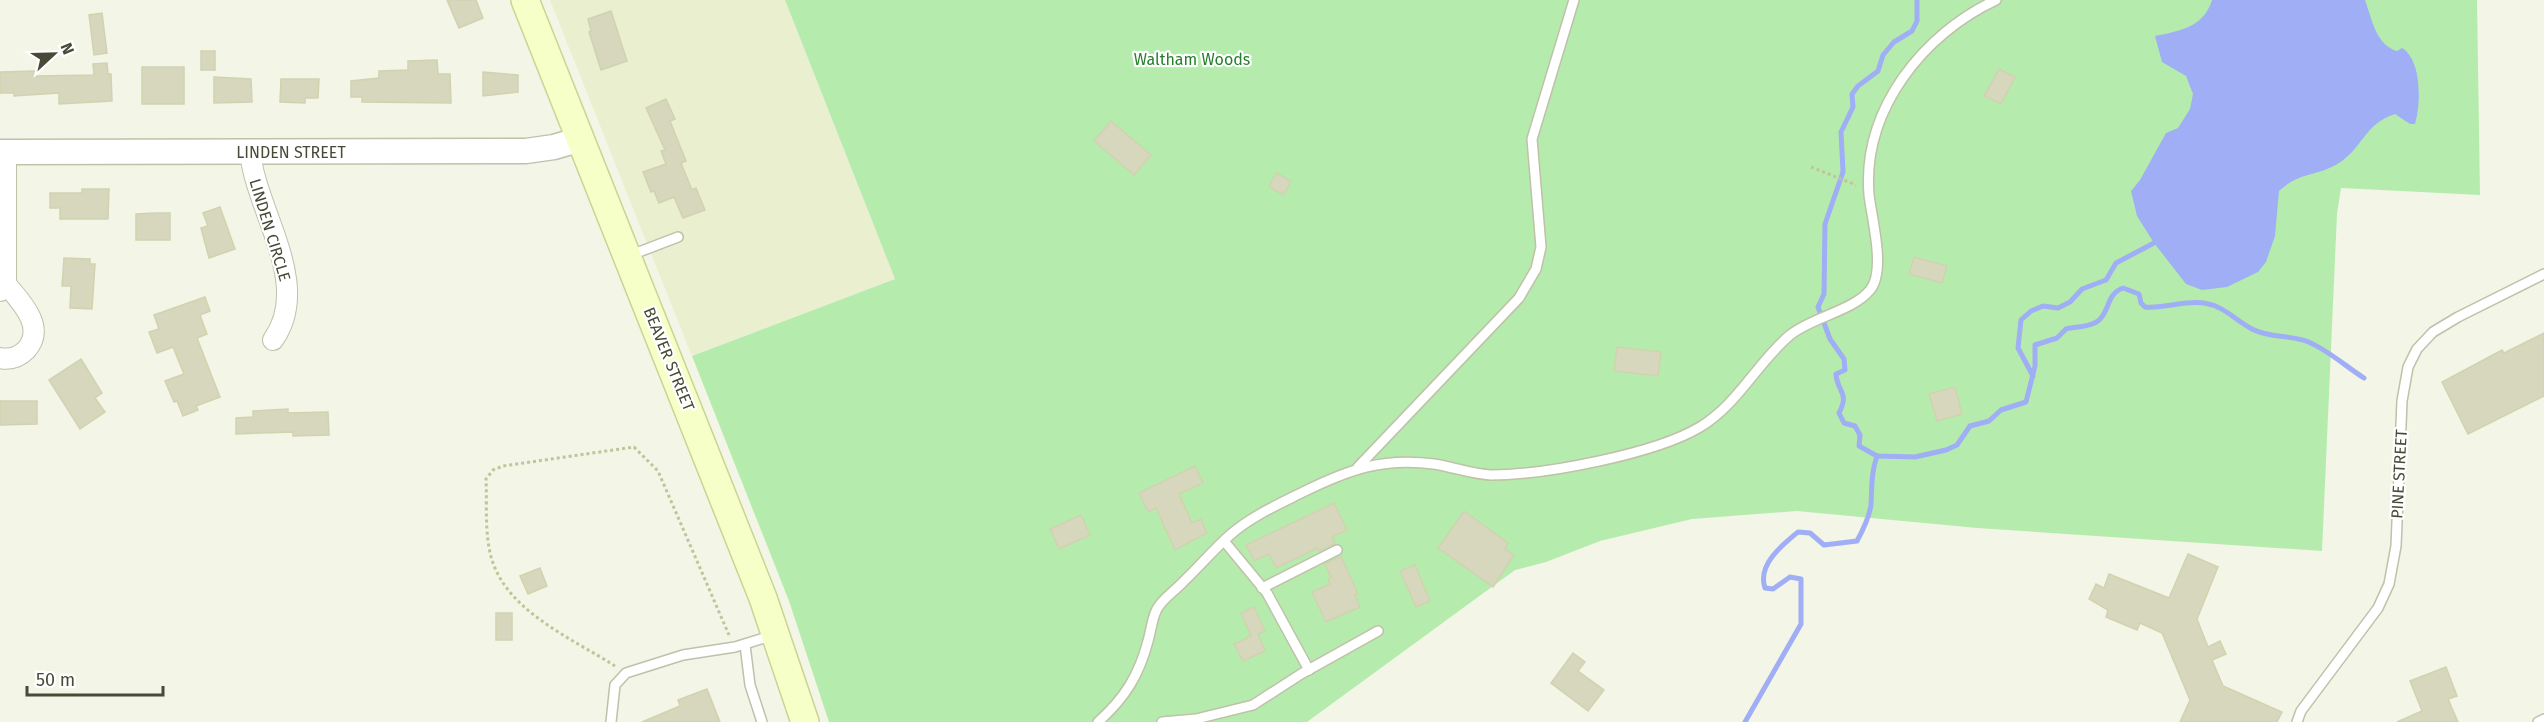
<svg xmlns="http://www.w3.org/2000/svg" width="2544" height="722" viewBox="0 0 2544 722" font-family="'Fira Sans',sans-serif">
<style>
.education{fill:#eaefd0}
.green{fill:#b5ecae}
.water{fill:#a0aef5}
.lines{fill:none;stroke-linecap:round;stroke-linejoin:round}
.stream{stroke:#a0aef5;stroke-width:5}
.building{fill:#d6d7bc;stroke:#d1d3af;stroke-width:1.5}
.service-casing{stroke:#bfc1a9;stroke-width:12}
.minor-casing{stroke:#bfc1a9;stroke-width:22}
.tertiary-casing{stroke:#bfc1a9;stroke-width:27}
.secondary-casing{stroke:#cad492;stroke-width:30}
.path{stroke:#c1c499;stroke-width:3;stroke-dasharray:3 3;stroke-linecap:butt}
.service{stroke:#fff;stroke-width:9}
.minor{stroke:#fff;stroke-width:20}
.tertiary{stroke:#fff;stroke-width:24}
.secondary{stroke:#f5ffc7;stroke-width:27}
.labels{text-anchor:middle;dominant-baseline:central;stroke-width:4.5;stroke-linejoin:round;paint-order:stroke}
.park-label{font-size:16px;fill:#247f29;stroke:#fff}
.street-label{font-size:16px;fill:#484936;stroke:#fff}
</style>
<rect width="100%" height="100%" fill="#f3f5e7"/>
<path class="education" d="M550 0H785L895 279 692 356Z"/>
<path class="green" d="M785 0H2477L2480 195 2341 188 2337 214 2322 551 1977 528 1797 511 1692 519 1600 541 1546 562 1515 570 1307 722H829L789 601 692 356 895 279Z"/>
<path class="water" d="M2212 0H2365C2372 19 2376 45 2397 51L2402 48C2422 60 2421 104 2415 124H2410L2395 114C2365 124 2363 146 2342 161 2320 177 2302 170 2279 191L2275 236 2266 262 2258 272 2227 287 2202 290 2186 284 2154 243 2137 216 2131 191 2140 180 2166 133 2178 128 2190 109 2193 94 2186 76 2162 62 2155 36C2180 31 2204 27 2212 0Z"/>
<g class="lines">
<g class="stream">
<path d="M2033 376 2018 348 2021 320 2031 311 2043 306 2058 308 2070 302 2082 289 2106 280 2116 263 2154 243"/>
<path d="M1877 456 1915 457 1946 450 1957 445 1970 426 1989 421 2001 410 2026 402 2035 366V345L2057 338 2066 329C2076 326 2089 328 2098 321 2110 312 2106 294 2123 288L2139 294 2141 303 2145 307C2165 309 2184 300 2204 303 2224 306 2235 320 2252 329 2269 338 2288 335 2306 341 2327 349 2345 366 2364 378"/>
<path d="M1745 722 1801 624V579L1790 577 1773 589 1765 588C1757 565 1782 545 1798 532L1810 533 1824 545 1857 541C1863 530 1869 518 1871 505 1872 487 1871 473 1877 456L1859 446 1860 435 1855 426 1844 423 1839 413C1850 392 1837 392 1836 374L1845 370 1844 359 1830 339 1818 307 1824 294 1825 224 1843 172 1841 132 1853 107 1852 94 1858 86 1878 71 1883 55 1894 42 1912 31 1917 21V0"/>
</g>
</g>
<g class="building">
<path d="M447 0H476L483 18 459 28Z"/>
<path d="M611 11 627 61 601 70 589 32 591 31 588 19Z"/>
<path d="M102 13 107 53 94 55 89 15Z"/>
<rect x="201" y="51" width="14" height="19"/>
<path d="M437 60 438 74H450L451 103 362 102V97H351V81L379 78V71L408 70V61Z"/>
<path d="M107 63 108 74H111L112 101 59 104V93L14 96V93H0V72L35 71V76L94 75 93 64Z"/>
<rect x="142" y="67" width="42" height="37"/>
<path d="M1999 69 2015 77 2001 104 1984 96Z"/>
<path d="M483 72 518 75V92L483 96Z"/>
<path d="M214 77 251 79 252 102 214 103Z"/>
<path d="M281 79H319L318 98H305V103L280 102Z"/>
<path d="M666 99 675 119 670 121 686 161 681 163 692 190 696 188 705 210 683 218 674 197 659 203 654 191 651 192 643 172 666 164 661 151 665 150 646 108Z"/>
<path d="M1111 121 1151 155 1134 175 1094 141Z"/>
<path d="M1276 173 1291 181 1284 195 1269 187Z"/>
<path d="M82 189H109L108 219H60V208H50V193H82Z"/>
<path d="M220 207 235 249 209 258 201 228 208 226 203 213Z"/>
<path d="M156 213H170V240H136V214Z"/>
<path d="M1914 257 1947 266 1942 283 1909 274Z"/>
<path d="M64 258 90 259V264H95L92 309 70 308 71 286H62Z"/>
<path d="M205 297 210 311 200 315 207 334 197 338 220 397 196 406 198 410 183 416 177 401 174 402 165 381 184 374 173 347 157 353 149 332 159 329 154 315Z"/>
<path d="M2544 333V396L2468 434 2442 382 2502 350 2504 353Z"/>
<path d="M1617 347 1661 352 1658 376 1614 371Z"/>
<path d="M81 359 102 393 95 398 105 412 80 429 49 380Z"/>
<path d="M1955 387 1962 414 1937 421 1929 394Z"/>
<path d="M0 401H37V424L0 425Z"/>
<path d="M288 409V413L328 412 329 435 293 436V432L236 434V418L253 417V411Z"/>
<path d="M1195 466 1203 483 1179 494 1192 523 1201 519 1207 533 1175 550 1156 508 1148 512 1139 493Z"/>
<path d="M1334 503 1347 530 1332 537 1335 544 1319 551 1318 548 1276 568 1269 554 1254 561 1246 545Z"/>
<path d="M1464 511 1508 543 1505 549 1514 555 1493 587 1438 548Z"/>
<path d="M1081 515 1090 535 1059 549 1050 529Z"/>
<path d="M2188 554 2218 567 2197 619 2208 647 2220 641 2226 654 2212 660 2223 686 2282 712 2277 722H2180L2190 700 2162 633 2140 623 2137 630 2106 617 2108 610 2089 599 2096 584 2104 588 2109 574 2169 598Z"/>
<path d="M1341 556 1358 594 1355 595 1360 607 1326 622 1312 592 1330 584 1328 579 1331 578 1325 564Z"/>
<path d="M1415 565 1430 601 1416 607 1400 571Z"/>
<path d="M540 568 547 586 528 594 520 576Z"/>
<path d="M1254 607 1265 631 1258 634 1265 651 1243 661 1234 644 1251 636 1241 613Z"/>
<rect x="496" y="613" width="16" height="27"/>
<path d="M1573 653 1585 662 1578 671 1604 690 1588 711 1551 683Z"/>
<path d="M2446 667 2457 696 2448 699 2458 722H2397L2422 711 2410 681Z"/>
<path d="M707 689 720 722H642L680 706 678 700Z"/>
</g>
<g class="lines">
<defs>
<g id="service">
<path d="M631 255 678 237"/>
<path d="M1358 467 1519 298 1536 269 1541 247 1532 139 1574 0"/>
<path d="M1224 541 1267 593 1309 670"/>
<path d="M1262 588 1337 550"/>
<path d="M745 645 750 685 762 722"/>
<path d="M611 722 615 685 626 673 683 655 735 647 774 635"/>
<path d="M1098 722C1125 698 1139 675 1148 641 1151 631 1152 618 1157 609 1162 599 1176 590 1184 581 1200 566 1214 549 1230 535 1250 517 1279 504 1303 492 1348 470 1382 457 1434 464 1453 467 1472 474 1491 475 1544 475 1655 454 1700 427 1738 404 1757 363 1790 335 1812 317 1853 311 1870 290 1886 271 1872 220 1869 195 1862 110 1923 34 1996 0"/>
<path d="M1162 722 1196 719 1253 705 1301 674 1378 631"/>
<path d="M2297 722 2301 711 2378 608 2389 584 2396 546 2402 401 2408 367 2417 349 2433 332 2458 317 2544 274"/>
<path d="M2538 722 2544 719"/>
</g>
<g id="minor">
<path d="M250 152C256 212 313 284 273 340"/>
<path d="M6 284V152"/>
<path d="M0 291 6 284C20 301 47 327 26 350 19 357 10 360 0 358"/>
</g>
<path id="tertiary" d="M0 152 526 151 554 147 581 139"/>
<path id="secondary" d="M525 0 763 598 805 722"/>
</defs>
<use href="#service" class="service-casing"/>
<use href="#minor" class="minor-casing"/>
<use href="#tertiary" class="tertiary-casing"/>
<use href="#secondary" class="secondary-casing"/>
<g class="path">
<path d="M1811 167 1856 185"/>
<path d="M615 666C570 637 498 608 489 547 485 525 487 501 486 479L493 470 503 466 634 447 658 471 729 635"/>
</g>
<use href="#service" class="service"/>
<use href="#minor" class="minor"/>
<use href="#tertiary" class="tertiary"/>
<use href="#secondary" class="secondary"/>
</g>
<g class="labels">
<g class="park-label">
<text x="1192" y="59">Waltham Woods</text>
</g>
<g class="street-label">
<text x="291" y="152">LINDEN STREET</text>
<text transform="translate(270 230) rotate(73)">LINDEN CIRCLE</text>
<text transform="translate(669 359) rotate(68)">BEAVER STREET</text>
<text transform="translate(2399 474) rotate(-87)">PINE STREET</text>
</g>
</g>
<g transform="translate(54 54) rotate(68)" stroke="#ffffff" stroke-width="4.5" paint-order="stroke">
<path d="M0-4.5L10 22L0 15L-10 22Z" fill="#484936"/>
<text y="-9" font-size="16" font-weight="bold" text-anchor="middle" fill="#484936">N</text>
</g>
<path d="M27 686v9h136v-9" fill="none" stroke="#484936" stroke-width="3"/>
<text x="36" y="686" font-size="18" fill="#484936" stroke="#ffffff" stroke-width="4.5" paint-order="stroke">50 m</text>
</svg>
